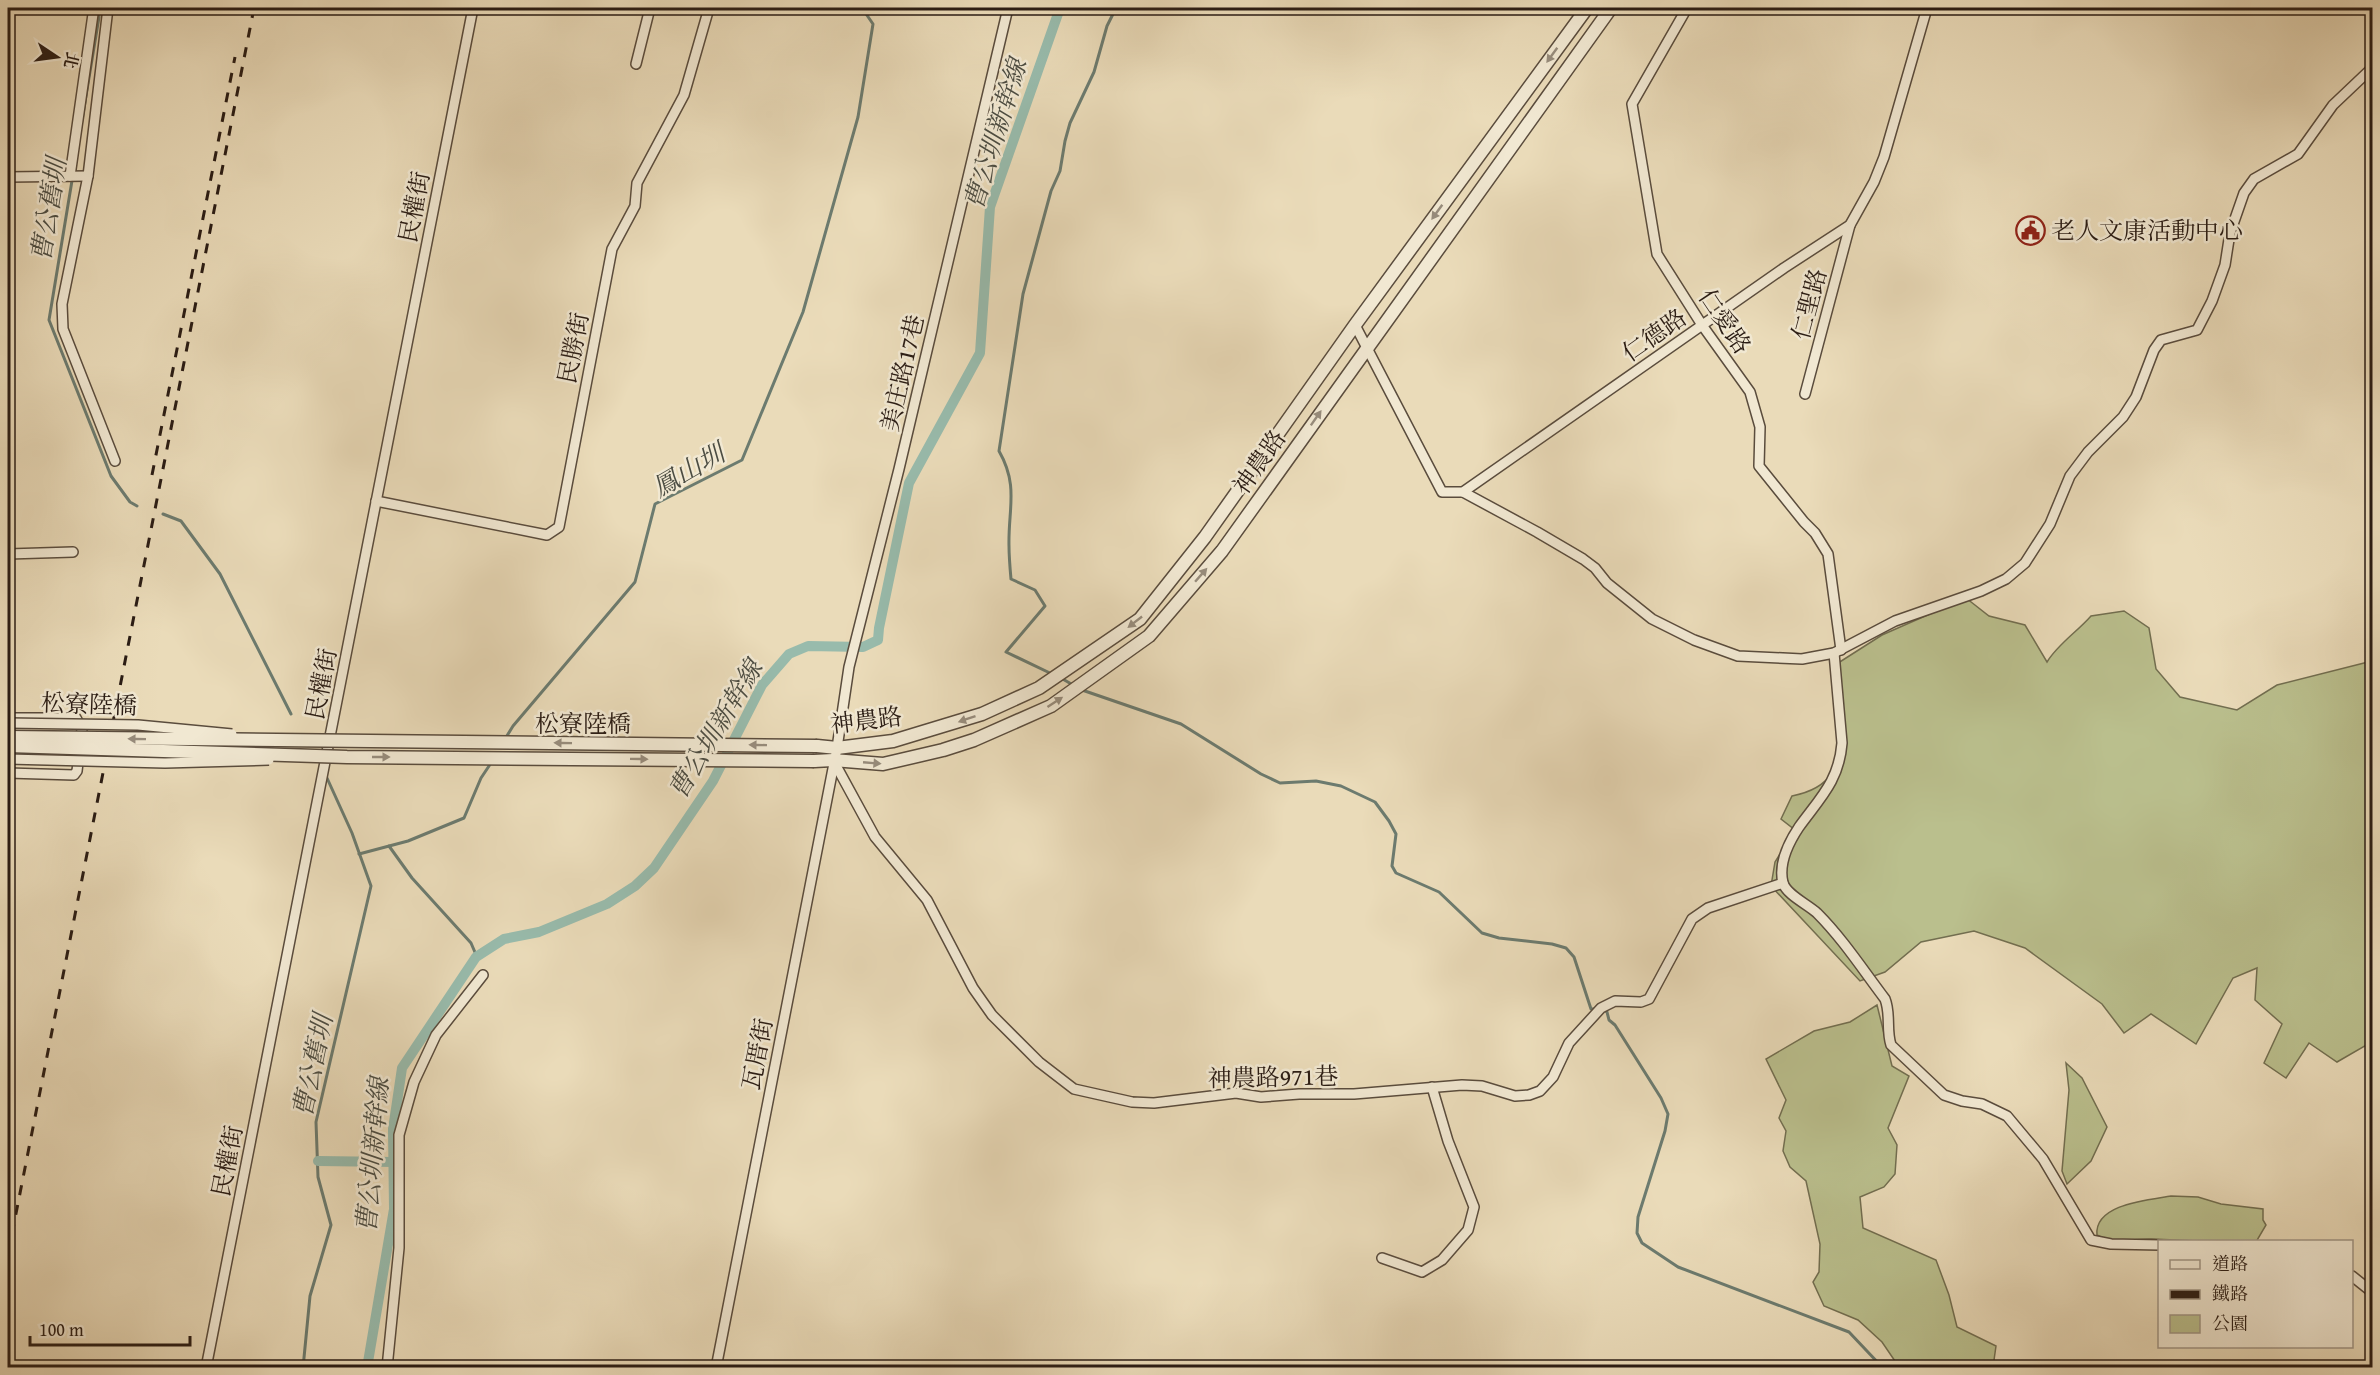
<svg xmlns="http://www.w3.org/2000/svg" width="2380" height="1375" viewBox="0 0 2380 1375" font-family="'Gentium Book Plus','Noto Serif TC',serif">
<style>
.green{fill:#babf8d;stroke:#726e50;stroke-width:1.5}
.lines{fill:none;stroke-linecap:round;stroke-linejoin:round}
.stream{stroke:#6c7b6f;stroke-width:3}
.canal{stroke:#98bbac;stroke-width:10}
.minor-casing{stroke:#5a4c3d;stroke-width:12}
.tertiary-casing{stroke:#5a4c3d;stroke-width:15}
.minor{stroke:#f1e8d2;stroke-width:9}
.tertiary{stroke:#f1e8d2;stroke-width:12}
.rail{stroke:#2a1c14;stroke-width:3;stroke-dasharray:10 10;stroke-linecap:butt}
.minor-bridge-casing{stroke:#5a4c3d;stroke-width:12;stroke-linecap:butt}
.tertiary-bridge-casing{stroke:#5a4c3d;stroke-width:15;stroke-linecap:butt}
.minor-bridge{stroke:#f1e8d2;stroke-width:9}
.tertiary-bridge{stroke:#f1e8d2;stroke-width:12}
.oneway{fill:#978c7c}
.labels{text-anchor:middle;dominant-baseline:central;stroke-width:5;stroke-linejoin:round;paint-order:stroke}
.street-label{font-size:24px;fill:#2a1c14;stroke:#f1e8d2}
.poi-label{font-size:24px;fill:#2a1c14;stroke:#f1e8d2;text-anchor:start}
.water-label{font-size:26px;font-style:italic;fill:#4b4c42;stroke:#f1e8d2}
</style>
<rect width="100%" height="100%" fill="#eadbb9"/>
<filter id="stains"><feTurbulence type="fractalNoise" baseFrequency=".00333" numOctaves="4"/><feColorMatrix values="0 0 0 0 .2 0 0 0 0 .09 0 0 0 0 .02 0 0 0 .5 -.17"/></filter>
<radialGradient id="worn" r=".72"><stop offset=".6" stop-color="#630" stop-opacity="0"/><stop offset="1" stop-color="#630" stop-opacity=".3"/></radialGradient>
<g class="green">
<path d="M1966 598 1989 616 2025 625 2047 662C2058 644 2077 632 2091 616L2124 611 2149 628 2156 669 2180 697 2237 710 2277 685 2372 661V1046L2368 1044 2337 1062 2309 1043 2286 1078 2264 1063 2282 1024 2255 1000 2257 968 2233 978 2196 1044 2151 1014 2124 1033 2102 1004 2025 948 1974 931 1921 942 1885 972 1860 981 1771 886 1775 862 1795 830 1781 819 1792 796C1807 793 1823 787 1832 773 1843 753 1836 689 1835 665L1882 635Z"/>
<path d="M1877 1005 1892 1066 1909 1076 1888 1128 1897 1145 1895 1174 1884 1187 1860 1197 1863 1228 1936 1260 1949 1295 1957 1327 1996 1346 1993 1367H1899L1882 1342 1858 1320 1824 1306 1813 1282 1819 1272 1820 1244 1806 1181 1790 1167 1783 1151 1786 1131 1779 1118 1786 1100 1766 1059 1814 1031 1850 1022Z"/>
<path d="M2066 1063 2082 1078 2107 1127 2091 1161 2067 1184 2062 1171 2069 1090Z"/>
<path d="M2171 1196 2198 1197 2221 1204 2263 1209V1220L2266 1225 2256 1242C2221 1242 2187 1241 2152 1239 2134 1238 2114 1245 2097 1235 2094 1204 2148 1200 2171 1196Z"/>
</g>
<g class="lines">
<g class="stream">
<path d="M98 8 99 17 49 320 111 476 130 502 137 506"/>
<path d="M163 514 181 521 220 574 291 714"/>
<path d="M1052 674 1006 652 1045 606 1035 590 1011 579C1010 568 1009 557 1009 546 1008 509 1019 486 999 451L1023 294 1051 191 1060 171 1065 141 1070 123 1094 72 1107 26 1116 8"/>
<path d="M1061 678 1073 685"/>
<path d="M1082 690 1181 724 1261 774 1280 783 1316 781 1341 786 1375 802 1389 821 1396 834 1392 866 1396 873 1439 892 1482 933 1499 938 1552 944 1566 948 1574 957 1591 1009H1596"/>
<path d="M505 739 513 726 635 582 655 504 742 460 803 312 858 117 873 24 862 8"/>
<path d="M389 846 412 878 471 943 477 957"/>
<path d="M359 854 408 841 464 818 481 778 491 763"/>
<path d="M1603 1009 1607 1012 1609 1020 1615 1025 1661 1098 1668 1114 1665 1131 1638 1217 1637 1233 1642 1243 1678 1267 1849 1332 1883 1368"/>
<path d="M303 1368 310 1296 331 1225 318 1177 316 1122 371 886 352 833 327 778"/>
</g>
<g class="canal">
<path d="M318 1161 394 1162"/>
<path d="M367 1368 394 1209 393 1129 402 1068 476 957 504 939 539 932 607 904 635 886 654 868 713 781 762 685 789 654 808 646 863 647 878 640 879 628 909 483 980 353 990 207 1060 8"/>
</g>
<defs>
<g id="minor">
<path d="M108 8 88 176 62 304 63 329 115 461"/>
<path d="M1687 8 1632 104 1657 254 1702 325 1750 392 1760 427 1759 466 1804 522 1815 533 1828 554 1841 650"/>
<path d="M636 64 650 8"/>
<path d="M70 176 93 14 92 8"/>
<path d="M8 177 88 176"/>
<path d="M1355 325 1442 492H1463L1784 268 1850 225 1874 182 1884 157 1927 8"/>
<path d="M1805 394 1850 225"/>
<path d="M1463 492 1537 532 1583 559 1595 568 1607 583 1652 619 1694 640 1738 656 1802 659 1834 653 1895 621 1981 591 2006 579 2025 563 2050 524 2070 476 2088 452 2123 417 2136 397 2154 350 2161 340 2197 330 2212 301 2225 265 2230 233 2244 193 2254 179 2298 154 2333 105 2372 68"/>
<path d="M376 501 547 535 559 527 612 249 635 206 637 183 684 95 709 8"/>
<path d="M8 554 73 552"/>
<path d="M1834 653 1842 743C1839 781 1820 798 1799 827 1789 842 1778 863 1783 883 1787 895 1807 904 1817 913 1843 939 1863 970 1885 999 1891 1014 1886 1030 1891 1045L1944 1095 1962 1101 1982 1104 2007 1116 2043 1159 2091 1240 2111 1244 2160 1245"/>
<path d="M8 718H76L82 729 77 771 74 775 8 773"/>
<path d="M833 760 875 837 927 900 973 988 992 1015 1039 1062 1074 1089 1132 1102 1154 1103 1236 1093 1261 1097 1299 1094H1354L1462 1085 1482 1086 1515 1096 1529 1095 1540 1091 1553 1077 1569 1043 1601 1008 1615 1001 1641 1002 1649 999 1692 919 1708 908 1783 883"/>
<path d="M1382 1258 1422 1272 1442 1260 1468 1230 1474 1207 1448 1141 1432 1087"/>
<path d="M2352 1276 2372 1292"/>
<path d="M206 1368 473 8"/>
<path d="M387 1368 399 1248V1135L414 1082 436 1035 483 975"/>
<path d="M716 1368 837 748 849 667 899 469 1008 8"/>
</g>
<g id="tertiary">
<path d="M817 746 837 748 893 741 982 714 1039 688 1140 619 1205 537 1355 325 1587 8"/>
<path d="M814 761 833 760 883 764 943 750 974 740 1051 706 1149 636 1222 551 1611 8"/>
</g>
</defs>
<use href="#minor" class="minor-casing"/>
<use href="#tertiary" class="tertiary-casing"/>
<use href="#minor" class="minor"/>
<use href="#tertiary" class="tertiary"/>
<g class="rail">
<path d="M152 475 235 57"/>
<path d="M8 1254 254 8"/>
</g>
<defs>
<g id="minor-bridge">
<path d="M8 723 138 725 232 734"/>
<path d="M8 759 165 763 269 760"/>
</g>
<g id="tertiary-bridge">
<path d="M8 737 817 746"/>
<path d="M8 746 347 757 814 761"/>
</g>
</defs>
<use href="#minor-bridge" class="minor-bridge-casing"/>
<use href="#tertiary-bridge" class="tertiary-bridge-casing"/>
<use href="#minor-bridge" class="minor-bridge"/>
<use href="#tertiary-bridge" class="tertiary-bridge"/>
</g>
<defs><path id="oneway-solid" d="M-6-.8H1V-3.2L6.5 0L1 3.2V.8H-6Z" transform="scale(1.5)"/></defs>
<g class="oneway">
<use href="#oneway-solid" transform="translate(1552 55) rotate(126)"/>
<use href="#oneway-solid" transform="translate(1437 212) rotate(126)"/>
<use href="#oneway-solid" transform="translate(1316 418) rotate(-55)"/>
<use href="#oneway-solid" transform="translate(1201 575) rotate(-49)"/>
<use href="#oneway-solid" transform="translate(1135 622) rotate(142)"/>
<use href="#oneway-solid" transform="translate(1055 702) rotate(-33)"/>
<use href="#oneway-solid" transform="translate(967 719) rotate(161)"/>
<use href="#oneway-solid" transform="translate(137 739) rotate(-179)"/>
<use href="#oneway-solid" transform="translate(563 743) rotate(-179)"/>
<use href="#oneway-solid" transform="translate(758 745) rotate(-179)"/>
<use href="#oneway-solid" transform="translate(381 757)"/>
<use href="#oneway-solid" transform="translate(639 759) rotate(1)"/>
<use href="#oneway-solid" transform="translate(872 763) rotate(5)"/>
</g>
<defs>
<symbol id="civic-ring" viewBox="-11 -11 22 22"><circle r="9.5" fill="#f1e8d2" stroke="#8f2418" stroke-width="1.5"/><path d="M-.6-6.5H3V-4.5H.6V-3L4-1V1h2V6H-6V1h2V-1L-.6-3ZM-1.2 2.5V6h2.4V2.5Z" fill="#8f2418"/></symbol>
</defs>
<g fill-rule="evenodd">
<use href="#civic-ring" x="2014" y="214" width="33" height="33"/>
</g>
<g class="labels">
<g class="street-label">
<text transform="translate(414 207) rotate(-79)">民權街</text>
<text transform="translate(1809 304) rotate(-75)">仁聖路</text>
<text transform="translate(1725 321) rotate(56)">仁愛路</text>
<text transform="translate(1654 335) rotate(-35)">仁德路</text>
<text transform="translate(573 348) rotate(-79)">民勝街</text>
<text transform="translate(902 373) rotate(-77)">美庄路17巷</text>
<text transform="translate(1259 462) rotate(-55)">神農路</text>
<text transform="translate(321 684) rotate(-79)">民權街</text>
<text transform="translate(89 704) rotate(2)">松寮陸橋</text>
<text transform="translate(866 720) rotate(-7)">神農路</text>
<text x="583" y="723">松寮陸橋</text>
<text transform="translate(757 1054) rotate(-79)">瓦厝街</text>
<text transform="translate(1273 1077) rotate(-1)">神農路971巷</text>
<text transform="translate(227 1161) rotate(-79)">民權街</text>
</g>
<g class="poi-label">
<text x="2051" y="230">老人文康活動中心</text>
</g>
<g class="water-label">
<text transform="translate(995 134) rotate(-73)">曹公圳新幹線</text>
<text transform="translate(48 210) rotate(-81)">曹公舊圳</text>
<text transform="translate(688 470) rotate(-30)">鳳山圳</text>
<text transform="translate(715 729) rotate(-59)">曹公圳新幹線</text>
<text transform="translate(312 1066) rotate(-78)">曹公舊圳</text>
<text transform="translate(372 1155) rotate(-85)">曹公圳新幹線</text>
</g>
</g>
<rect width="2380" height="1375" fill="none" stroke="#eadbb9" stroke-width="30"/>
<rect x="9" y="9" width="2362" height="1357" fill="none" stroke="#2a1c14" stroke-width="3"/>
<rect x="15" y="15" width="2350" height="1345" fill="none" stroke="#2a1c14" stroke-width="1.5"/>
<rect x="2158" y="1240" width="195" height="108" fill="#f1e8d2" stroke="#a19686" stroke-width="1.5"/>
<rect x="2170" y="1260" width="30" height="9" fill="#f1e8d2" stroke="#a19686" stroke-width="1.5"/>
<text x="2212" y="1270" font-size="18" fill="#2a1c14">道路</text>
<rect x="2170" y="1290" width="30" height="9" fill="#2a1c14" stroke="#a19686" stroke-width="1.5"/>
<text x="2212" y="1300" font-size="18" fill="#2a1c14">鐵路</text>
<rect x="2170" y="1315" width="30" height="18" fill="#babf8d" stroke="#a19686" stroke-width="1.5"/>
<text x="2212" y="1330" font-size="18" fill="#2a1c14">公園</text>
<g transform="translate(57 57) rotate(103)" stroke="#f1e8d2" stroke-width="4.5" paint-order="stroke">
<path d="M0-4.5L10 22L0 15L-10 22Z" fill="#2a1c14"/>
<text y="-9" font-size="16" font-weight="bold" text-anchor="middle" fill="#2a1c14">北</text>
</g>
<path d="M30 1336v9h160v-9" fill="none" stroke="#2a1c14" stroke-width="3"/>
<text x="39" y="1336" font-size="18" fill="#2a1c14" stroke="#f1e8d2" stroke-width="4.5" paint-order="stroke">100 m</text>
<rect width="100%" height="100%" filter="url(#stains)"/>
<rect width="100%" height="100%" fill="url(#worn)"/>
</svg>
